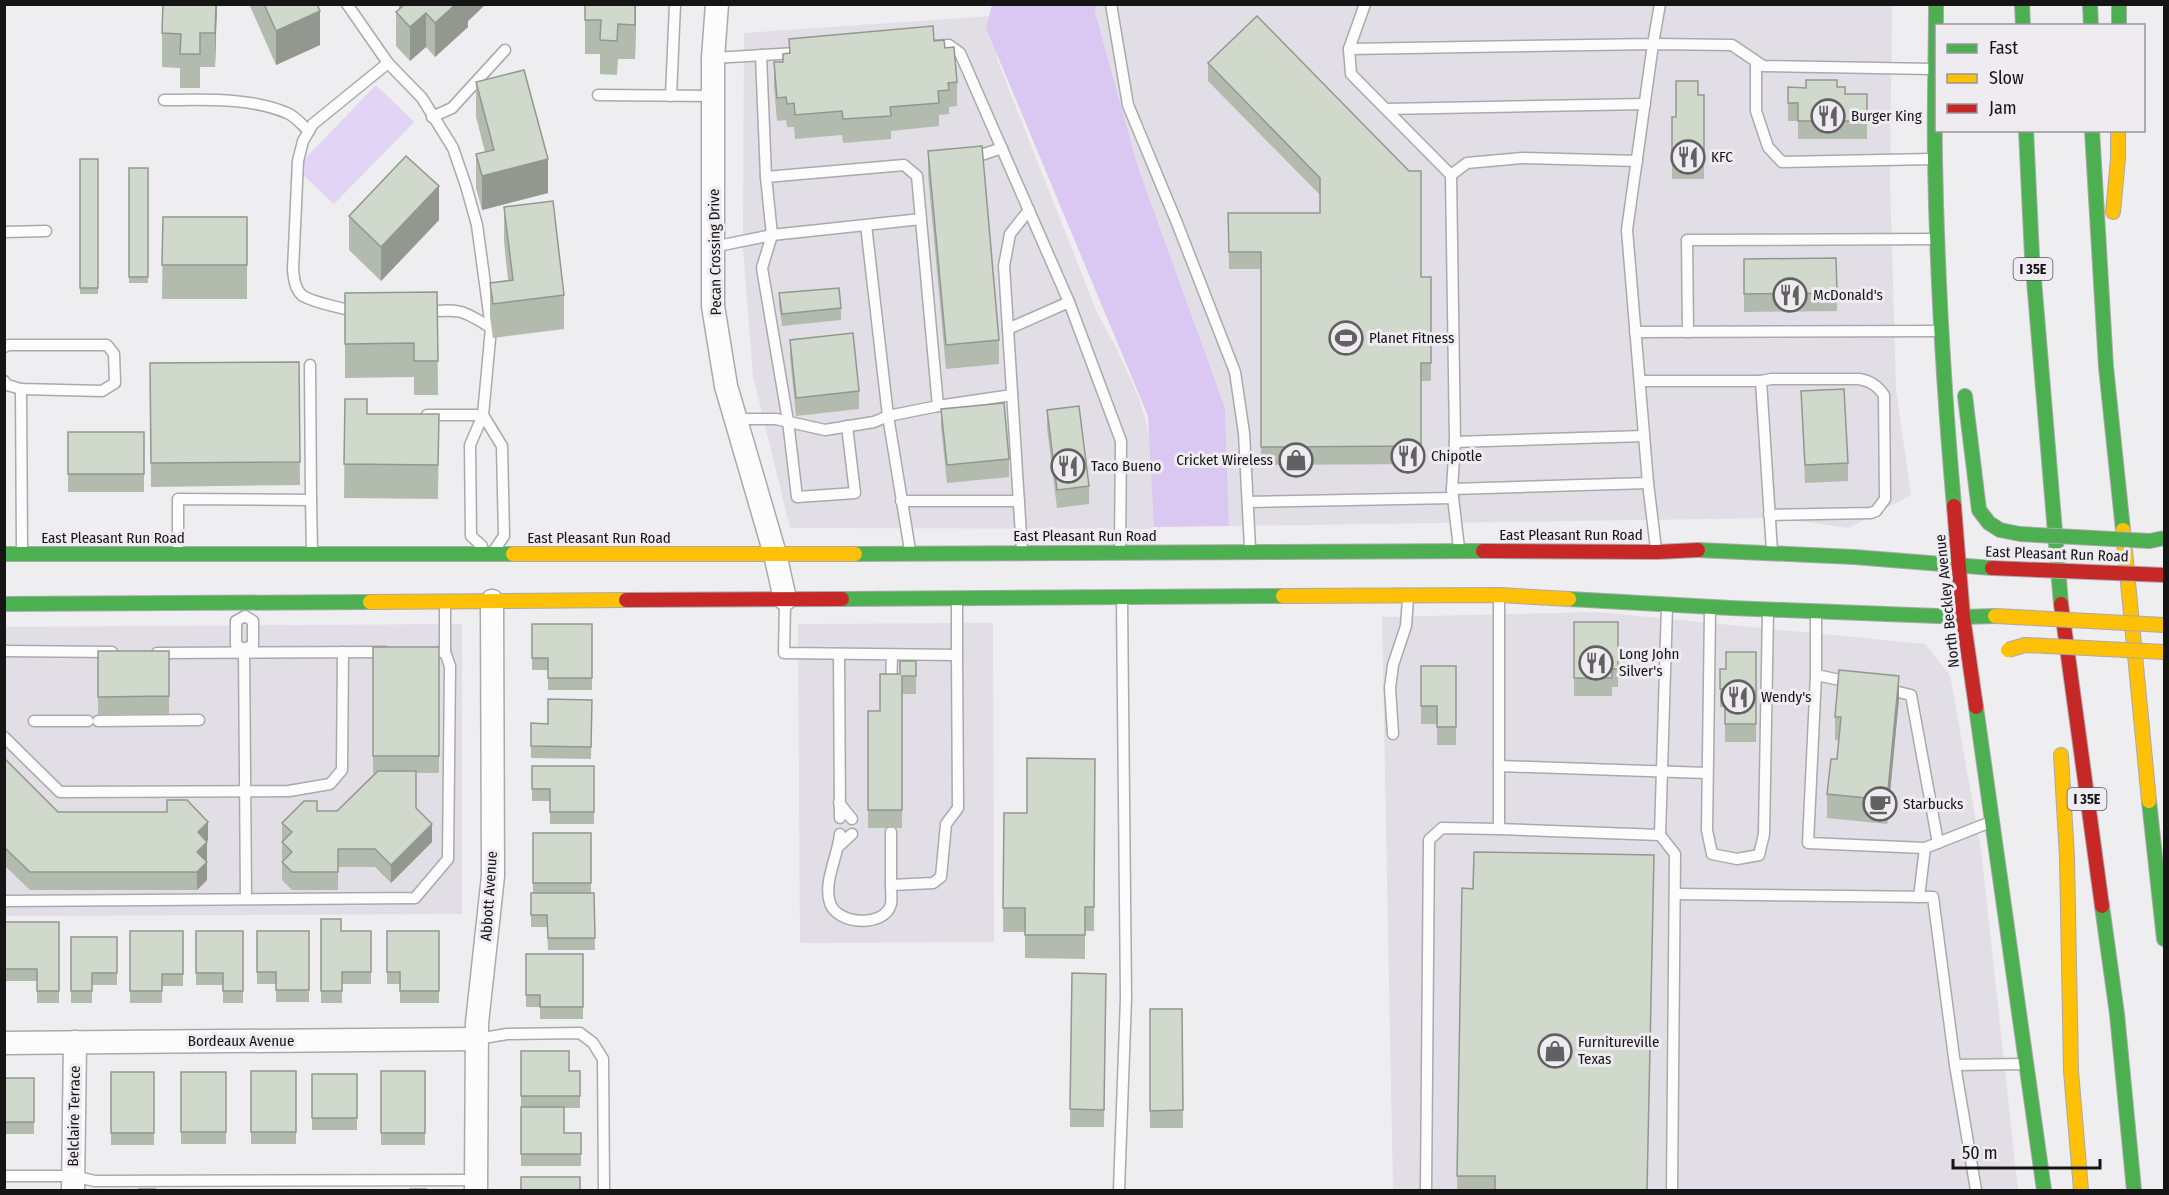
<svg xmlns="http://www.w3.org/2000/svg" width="2169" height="1195" viewBox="0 0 2169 1195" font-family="'Fira Sans Condensed',sans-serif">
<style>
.built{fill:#e1dee5}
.green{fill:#e1d4f4}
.forest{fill:#dac8f3}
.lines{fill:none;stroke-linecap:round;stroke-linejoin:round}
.lane-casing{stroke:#aaa9ac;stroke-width:13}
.street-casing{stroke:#aaa9ac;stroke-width:25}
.fast-casing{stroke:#aaa9ac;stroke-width:16}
.slow-casing{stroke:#aaa9ac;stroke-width:16}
.jam-casing{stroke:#aaa9ac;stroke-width:16}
.lane{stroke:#fcfcfd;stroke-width:10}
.street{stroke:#fcfcfd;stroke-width:22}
.fast{stroke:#4caf50;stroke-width:14}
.slow{stroke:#ffc107;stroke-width:14}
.jam{stroke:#c62828;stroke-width:14}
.fast-bridge-casing{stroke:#aaa9ac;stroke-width:16;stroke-linecap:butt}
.slow-bridge-casing{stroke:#aaa9ac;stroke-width:16;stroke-linecap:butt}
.jam-bridge-casing{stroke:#aaa9ac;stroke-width:16;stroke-linecap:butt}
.fast-bridge{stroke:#4caf50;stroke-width:14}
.slow-bridge{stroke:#ffc107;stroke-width:14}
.jam-bridge{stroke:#c62828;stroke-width:14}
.wall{fill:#b3bbaf}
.shaded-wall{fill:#92988f}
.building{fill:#d0d9cc;stroke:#92988f;stroke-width:1.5}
.labels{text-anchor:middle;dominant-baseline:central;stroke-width:6;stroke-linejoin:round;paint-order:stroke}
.shield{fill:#eeecf1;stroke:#565658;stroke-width:1.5}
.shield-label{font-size:14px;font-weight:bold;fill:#151516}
.poi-label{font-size:15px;fill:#151516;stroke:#eeecf1;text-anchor:start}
.street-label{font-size:15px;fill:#151516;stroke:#eeecf1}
</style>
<rect width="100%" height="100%" fill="#eeedf0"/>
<g class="built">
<path d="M1096 4 1892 5 1890 181 1896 390 1911 495 1849 528 1778 518 1229 526 1225 408 1138 167 1095 12Z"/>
<path d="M993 16 997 59 1098 315 1116 347 1138 396 1146 421 1157 474 1161 529 790 528 753 376 743 248 744 33Z"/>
<path d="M1597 612 1925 644 1950 675 1981 850 2018 1190H1393L1382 617Z"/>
<path d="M993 623 994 942 800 943 798 624Z"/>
<path d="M462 624V914L5 916 4 627Z"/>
</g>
<path class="green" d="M376 85 414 122 334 204 296 168Z"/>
<path class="forest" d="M992 5H1096L1095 12 1138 167 1225 408 1229 526 1154 527 1148 416 986 28Z"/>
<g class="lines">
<defs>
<g id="lane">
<path d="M347 4 388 63 422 98 453 148 466 186 477 225 491 328 483 415 470 445 471 536 482 546"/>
<path d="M1111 4 1128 105 1177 223 1235 372 1244 433 1250 548"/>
<path d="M1365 4 1349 49 1351 74 1451 175 1455 442 1452 489 1459 548"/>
<path d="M932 46 949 45 960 53 1069 302 1008 329 1022 551"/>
<path d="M1349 49 1653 44 1660 4"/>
<path d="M761 55 766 177"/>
<path d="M713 58 797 53"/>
<path d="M1756 62V111L1768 147 1782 162 1932 159"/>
<path d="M598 95 713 96"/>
<path d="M671 96 675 4"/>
<path d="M164 100C204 100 250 97 287 113 295 116 302 125 309 131"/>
<path d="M1386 109 1645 104"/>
<path d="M432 117 452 108 505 50"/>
<path d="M969 159 1002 148"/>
<path d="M1451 175 1467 163 1522 158 1637 161"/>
<path d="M866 225 888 416 938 406 917 176 904 165 766 177 772 235 921 219"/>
<path d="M4 232 46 231"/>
<path d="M713 247 772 235 762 268 788 421 797 497 855 493 847 426"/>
<path d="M1069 302 1121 441 1120 550"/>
<path d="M359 312C345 309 315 303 303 296 295 290 294 279 293 270L298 161 303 141 313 124 388 63"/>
<path d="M425 312C459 309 462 309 491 328"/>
<path d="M1008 329 1004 266 1010 234 1029 210"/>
<path d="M1635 332 1938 331"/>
<path d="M1688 332 1687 240 1936 239"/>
<path d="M4 347 9 345H107L114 354 115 383 102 391 21 389 7 385 4 381"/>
<path d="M310 365 311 500"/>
<path d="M1640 381H1761L1772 551"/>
<path d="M1761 381 1771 379H1859C1870 381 1877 385 1884 395L1885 499 1876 511 1871 513 1769 515"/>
<path d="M21 389 22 551"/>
<path d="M938 406 1012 395"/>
<path d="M427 415H483"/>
<path d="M483 415 502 446 504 536 495 549"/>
<path d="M735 419H776L825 430 874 422 888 416 910 550"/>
<path d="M1455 442 1644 436"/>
<path d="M1452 489 1648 483"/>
<path d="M901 501H1019"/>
<path d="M1248 502 1453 498"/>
<path d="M1656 549 1648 483 1627 230 1653 44 1732 45 1763 66 1932 69"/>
<path d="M178 551V499L311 500 312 552"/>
<path d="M1499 599V829L1660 835 1667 606"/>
<path d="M785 603 784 653 957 655V601"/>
<path d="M1710 611 1707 830 1712 854 1737 859 1759 855 1764 834 1768 611"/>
<path d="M1816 614V675L1850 682"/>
<path d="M245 616 253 621V645L244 649 236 645V621Z"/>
<path d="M244 649 246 899"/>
<path d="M4 651 112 652"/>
<path d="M439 652H445V605"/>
<path d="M157 653 385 652"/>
<path d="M839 654 840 818"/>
<path d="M1816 675 1808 843 1925 848"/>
<path d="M891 688 892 655"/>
<path d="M1886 689 1911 695 1938 843"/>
<path d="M34 721H88"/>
<path d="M98 721 199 720"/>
<path d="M1393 734 1390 688 1393 665 1406 626 1408 599"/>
<path d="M4 737 60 792 289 791 330 784 342 770 343 652"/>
<path d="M1499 766 1707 773"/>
<path d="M839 803 852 819"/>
<path d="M891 832V885"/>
<path d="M840 834C838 856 823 882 830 903 837 925 885 928 891 904 892 898 891 891 891 885L933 883 941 877 946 824 958 808 957 655"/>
<path d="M1660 835 1675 854 1672 1190"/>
<path d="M839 846 852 834"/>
<path d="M1675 894 1933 897 1955 1065 2023 1064"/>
<path d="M1919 897 1925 848 1988 823"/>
<path d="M4 901 415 898 448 859 450 666 445 652"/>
<path d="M477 1039 507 1034 580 1033 593 1043 603 1059 604 1190"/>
<path d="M1955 1065 1976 1190"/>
<path d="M4 1176H73L95 1181 476 1180"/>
<path d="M1119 1190 1126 998 1122 601"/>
<path d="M1426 1190 1429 840 1442 828 1499 829"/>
</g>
<g id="street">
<path d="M717 4 713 58V306L726 386 775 554 785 599"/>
<path d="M4 1043 477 1039"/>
<path d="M73 1190 75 1042"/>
<path d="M476 1190 477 1023 493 876 492 601"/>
</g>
<g id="fast">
<path d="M1936 4C1936 56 1934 108 1935 159 1937 275 1944 391 1954 506"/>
<path d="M2022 4 2023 26"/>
<path d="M2090 4 2091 26"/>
<path d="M2119 4V26"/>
<path d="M2026 130 2032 256 2061 604"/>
<path d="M2092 130 2106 367 2123 530"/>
<path d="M1965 396 1979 510 1989 523 2000 530"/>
<path d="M1698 550 1854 557 1992 568"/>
<path d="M4 554H513"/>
<path d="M855 554 1483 551"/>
<path d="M842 599 1283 596"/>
<path d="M1569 599 1731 608 1963 617 1995 616"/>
<path d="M4 604 370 602"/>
<path d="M1976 707 2044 1190"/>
<path d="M2149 801 2164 939"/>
<path d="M2102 906 2117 1014 2134 1190"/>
</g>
<g id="slow">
<path d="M2113 212 2118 159V130"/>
<path d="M2123 530 2149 801"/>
<path d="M513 554H855"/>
<path d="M1283 596 1499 595 1569 599"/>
<path d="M370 602 626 600"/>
<path d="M2061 755 2067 857 2071 1071 2081 1190"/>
</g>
<g id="jam">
<path d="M1954 506 1963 617 1976 707"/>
<path d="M1483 551 1657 552 1698 550"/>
<path d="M626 600 842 599"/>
<path d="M2061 604 2102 906"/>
</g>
</defs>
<use href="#lane" class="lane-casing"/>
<use href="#street" class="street-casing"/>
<use href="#fast" class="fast-casing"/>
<use href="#slow" class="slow-casing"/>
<use href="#jam" class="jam-casing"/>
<use href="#lane" class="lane"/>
<use href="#street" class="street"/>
<use href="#fast" class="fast"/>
<use href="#slow" class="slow"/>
<use href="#jam" class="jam"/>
<defs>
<path id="fast-bridge" d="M2000 530 2020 534 2150 541 2164 538"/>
<g id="slow-bridge">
<path d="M1995 616 2164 625"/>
<path d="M2008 650 2025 645 2164 652"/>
</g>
<path id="jam-bridge" d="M1992 568 2164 575"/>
</defs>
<use href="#fast-bridge" class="fast-bridge-casing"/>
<use href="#slow-bridge" class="slow-bridge-casing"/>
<use href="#jam-bridge" class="jam-bridge-casing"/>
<use href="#fast-bridge" class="fast-bridge"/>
<use href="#slow-bridge" class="slow-bridge"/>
<use href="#jam-bridge" class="jam-bridge"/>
</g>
<g class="wall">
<path d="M217 4 215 67H200V88H180V68L162 67V33Z"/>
<path d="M249 4H317L320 45 276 65Z"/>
<path d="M399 4H486L468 21V27L435 57 426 47 410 61 396 46V12L399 10Z"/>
<path d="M585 4H636L635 59H618L617 75 600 74V54H585Z"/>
<path d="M789 39 934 41 945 48 957 82V106L949 107V114L939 115V126L891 131V139L843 143 842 135 795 139 794 127H787L786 120 777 121 774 86V62H783V54L789 53Z"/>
<path d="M1208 63 1421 277H1431V381H1421V464L1261 465V269H1229L1228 213H1320V195L1208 81Z"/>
<path d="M476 82 548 193 482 210 476 188V154L485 152 476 117Z"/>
<path d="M1788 87 1806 88 1837 87 1845 94H1867V139H1798V121H1788Z"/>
<path d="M1698 95H1704V179H1672V117H1676Z"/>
<path d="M928 151 999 340V364L946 369 928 175Z"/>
<rect x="80" y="159" width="18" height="135"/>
<rect x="129" y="168" width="19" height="115"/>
<path d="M504 207 564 295V329L493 338 490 317V283L508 280 504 241Z"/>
<path d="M349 216 439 220 381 281 349 250Z"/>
<path d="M163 217H247V299H162Z"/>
<path d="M1836 258 1837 311 1744 312V259Z"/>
<path d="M437 292 438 395H414V377L345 378V293Z"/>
<path d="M779 293 841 308V320L782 326 779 306Z"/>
<path d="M790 340 859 391V409L796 416 790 358Z"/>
<path d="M299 362 300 485 151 487 150 363Z"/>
<path d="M1801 391 1848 463V481L1805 483Z"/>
<path d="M345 399 367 414H439L438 499 344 498Z"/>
<path d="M941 409 1009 459V477L947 483 941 427Z"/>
<path d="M1047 410 1089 486V504L1057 508 1047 428Z"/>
<rect x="68" y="432" width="76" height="60"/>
<path d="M1574 622H1618V687H1612V696H1574Z"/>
<path d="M532 624H592V690H548V670H532Z"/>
<path d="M373 647H439V773H416V808L432 842 391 883 375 867H338V890H292L282 880V862L283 861 282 860V823L317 811H337L375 773H373Z"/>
<path d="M98 651H169V714L98 715Z"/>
<path d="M1756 652V742H1725V707H1720V669H1726Z"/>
<path d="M916 661V694H902V828H868V711H880L900 674Z"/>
<path d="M1421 666H1456V745H1437V724H1421Z"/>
<path d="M1899 699 1887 824 1827 818V794L1837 759 1839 741 1835 740V717Z"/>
<path d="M592 700 591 759 531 758V723L548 724Z"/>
<path d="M4 758 58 812 208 840 207 841V860L206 861 207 880 197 890H30L4 865Z"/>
<path d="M1095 759 1094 931H1085V959L1025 958V932H1003L1004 813H1027Z"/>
<path d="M532 766H594V824H550V801H532Z"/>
<path d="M533 833H591V893H594L595 950H548L547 927H531V893H533Z"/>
<path d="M1462 888 1648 1191H1457Z"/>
<path d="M321 919 341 931H371V984H342V1003H321Z"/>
<path d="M4 922H59V1003H37V981H4Z"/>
<path d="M130 931H183V986H162V1003H130Z"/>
<path d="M196 931H243V1003H223V985H196Z"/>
<path d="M257 931H309V1002H276V984H257Z"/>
<path d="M387 931H439V1003H400V984H387Z"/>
<path d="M71 937H117V985H92V1003H71Z"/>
<path d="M526 954H583V1019H540V1007H526Z"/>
<path d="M1072 973 1106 974 1104 1127H1070Z"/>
<path d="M1150 1009H1182L1183 1128H1150Z"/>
<path d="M521 1051 569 1071H580V1108H564V1133H581V1166H521Z"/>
<rect x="251" y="1071" width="45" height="73"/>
<rect x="381" y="1071" width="44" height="74"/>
<rect x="111" y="1072" width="43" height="73"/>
<rect x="181" y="1072" width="45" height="72"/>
<rect x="312" y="1074" width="45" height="56"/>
<rect x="4" y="1078" width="30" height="56"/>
</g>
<g class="shaded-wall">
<path d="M216 4H217L215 67V33Z"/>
<path d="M456 4H486L468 21V27L435 57V23Z"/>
<path d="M635 4H636L635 59Z"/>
<path d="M320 11V45L276 65V31Z"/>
<path d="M426 13V47L410 61V27Z"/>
<path d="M548 159V193L482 210V176Z"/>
<path d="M439 186V220L381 281V247Z"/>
<path d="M1899 676V699L1887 824V800Z"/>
<path d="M208 822V840L198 850V832Z"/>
<path d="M432 824V842L391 883V865Z"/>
<path d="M207 842V860L197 870V852Z"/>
<path d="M207 862V880L197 890V872Z"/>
</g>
<g class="building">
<path d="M163 4H216L215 33H200V54H180L181 34 162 33Z"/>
<path d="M264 4H317L320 11 276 31Z"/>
<path d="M405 4H456L435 23 426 13 410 27 396 12Z"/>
<path d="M585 4H635V25L618 24 617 41 600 40 601 20H585Z"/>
<path d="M1257 16 1409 171H1421V277H1431V363H1421V446L1261 447V252H1229L1228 213H1320V178L1208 63Z"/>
<path d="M933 26 934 41 944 40 945 48 954 47 957 82 948 83 949 90 938 91 939 103 890 107 891 116 843 119 842 111 795 115 794 103 787 104 786 97 777 98 774 62H783V54L790 53 789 39Z"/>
<path d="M524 70 548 159 482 176 476 154 494 150 476 82Z"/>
<path d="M1806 80H1837V87H1845V94H1867V121H1798V103H1788V87L1806 88Z"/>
<path d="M1676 81H1698V95H1704V161H1672V117H1676Z"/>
<path d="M982 146 999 340 946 345 928 151Z"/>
<path d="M406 156 439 186 381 247 349 216Z"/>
<rect x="80" y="159" width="18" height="129"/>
<rect x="129" y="168" width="19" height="109"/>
<path d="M553 201 564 295 493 304 490 283 513 280 504 207Z"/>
<path d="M163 217H247V265H162Z"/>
<path d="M1836 258 1837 293 1744 294V259Z"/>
<path d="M839 288 841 308 782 314 779 293Z"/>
<path d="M437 292 438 361H414V343L345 344V293Z"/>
<path d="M853 333 859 391 796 398 790 340Z"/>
<path d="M299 362 300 462 151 463 150 363Z"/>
<path d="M1844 389 1848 463 1805 465 1801 391Z"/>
<path d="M345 399H367V414H439L438 465 344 464Z"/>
<path d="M1004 403 1009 459 947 465 941 409Z"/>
<path d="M1079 406 1089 486 1057 490 1047 410Z"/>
<rect x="68" y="432" width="76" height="42"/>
<path d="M1574 622H1618V669H1612V678H1574Z"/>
<path d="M532 624H592V678H548V658H532Z"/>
<rect x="373" y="647" width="66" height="109"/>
<path d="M98 651H169V696L98 697Z"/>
<path d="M1726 652H1756V724H1725V689H1720V669H1726Z"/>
<path d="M900 661H916V676H902V810H868V711H880V674H900Z"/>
<path d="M1421 666H1456V727H1437V706H1421Z"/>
<path d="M1839 670 1899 676 1887 800 1827 794 1831 759H1837L1841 717H1835Z"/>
<path d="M548 699 592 700 591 747 531 746V723L548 724Z"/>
<path d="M4 758 58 812H167V800H187L208 822 198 832 207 842 197 852 207 862 197 872H30L4 847Z"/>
<path d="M1027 758 1095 759 1094 907H1085V935H1025V908H1003L1004 813H1027Z"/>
<path d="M532 766H594V812H550V789H532Z"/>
<path d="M378 771H416V808L432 824 391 865 375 849H338V872H292L282 862 292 852 282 842 292 832 282 823 304 801H317V811H337Z"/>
<rect x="533" y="833" width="58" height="50"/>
<path d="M1474 852 1654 855 1647 1191H1495V1176H1457L1462 888 1473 889Z"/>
<path d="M531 893H594L595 938H548L547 915H531Z"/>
<path d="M321 919H341V931H371V972H342V991H321Z"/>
<path d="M4 922H59V991H37V969H4Z"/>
<path d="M130 931H183V974H162V991H130Z"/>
<path d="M196 931H243V991H223V973H196Z"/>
<path d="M257 931H309V990H276V972H257Z"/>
<path d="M387 931H439V991H400V972H387Z"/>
<path d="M71 937H117V973H92V991H71Z"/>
<path d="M526 954H583V1007H540V995H526Z"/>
<path d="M1072 973 1106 974 1104 1110 1070 1109Z"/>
<path d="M1150 1009H1182L1183 1110 1150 1111Z"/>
<path d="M521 1051H569V1071H580V1096H521Z"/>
<rect x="251" y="1071" width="45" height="61"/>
<rect x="381" y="1071" width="44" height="62"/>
<rect x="111" y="1072" width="43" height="61"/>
<rect x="181" y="1072" width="45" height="60"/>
<rect x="312" y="1074" width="45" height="44"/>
<rect x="4" y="1078" width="30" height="44"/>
<path d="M521 1107H564V1133H581V1154H521Z"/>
<rect x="521" y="1177" width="59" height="14"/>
<rect x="139" y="1189" width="16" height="2"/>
<rect x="410" y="1189" width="16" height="2"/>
</g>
<defs>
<symbol id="restaurant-ring" viewBox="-11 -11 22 22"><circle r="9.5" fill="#eeecf1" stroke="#616162" stroke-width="1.5"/><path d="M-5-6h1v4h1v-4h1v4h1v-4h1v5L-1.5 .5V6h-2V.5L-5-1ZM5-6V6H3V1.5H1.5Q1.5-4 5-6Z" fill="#616162"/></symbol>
<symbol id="stadium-ring" viewBox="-11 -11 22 22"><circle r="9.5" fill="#eeecf1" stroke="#616162" stroke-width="1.5"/><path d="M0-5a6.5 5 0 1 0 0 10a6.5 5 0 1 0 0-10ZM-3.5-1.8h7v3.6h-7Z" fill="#616162"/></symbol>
<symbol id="shop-ring" viewBox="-11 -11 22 22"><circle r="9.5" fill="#eeecf1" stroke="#616162" stroke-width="1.5"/><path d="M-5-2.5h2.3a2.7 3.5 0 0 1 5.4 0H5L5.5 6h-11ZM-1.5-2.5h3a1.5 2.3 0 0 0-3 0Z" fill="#616162"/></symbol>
<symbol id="cafe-ring" viewBox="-11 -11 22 22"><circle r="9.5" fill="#eeecf1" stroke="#616162" stroke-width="1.5"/><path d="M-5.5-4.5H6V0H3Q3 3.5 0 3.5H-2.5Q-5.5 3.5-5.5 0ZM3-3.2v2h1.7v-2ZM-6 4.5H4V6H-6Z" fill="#616162"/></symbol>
</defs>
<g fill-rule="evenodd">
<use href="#restaurant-ring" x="1809" y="97" width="38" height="38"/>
<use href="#restaurant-ring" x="1669" y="138" width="38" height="38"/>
<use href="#restaurant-ring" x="1771" y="276" width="38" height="38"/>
<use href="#stadium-ring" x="1327" y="319" width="38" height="38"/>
<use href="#restaurant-ring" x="1389" y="437" width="38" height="38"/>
<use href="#shop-ring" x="1277" y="441" width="38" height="38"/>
<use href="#restaurant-ring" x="1049" y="447" width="38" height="38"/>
<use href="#restaurant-ring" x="1577" y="644" width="38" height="38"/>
<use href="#restaurant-ring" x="1719" y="678" width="38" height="38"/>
<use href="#cafe-ring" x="1861" y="785" width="38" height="38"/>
<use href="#shop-ring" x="1536" y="1032" width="38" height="38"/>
</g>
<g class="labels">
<g class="shield">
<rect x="2013.5" y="258" width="39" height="22" rx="4.5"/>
<rect x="2067.5" y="788" width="39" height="22" rx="4.5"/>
</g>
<g class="shield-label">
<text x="2033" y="269">I 35E</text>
<text x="2087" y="799">I 35E</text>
</g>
<g class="poi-label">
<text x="1851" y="116">Burger King</text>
<text x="1711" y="157">KFC</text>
<text x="1813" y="295">McDonald's</text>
<text x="1369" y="338">Planet Fitness</text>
<text x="1431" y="456">Chipotle</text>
<text x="1273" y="460" text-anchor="end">Cricket Wireless</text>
<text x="1091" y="466">Taco Bueno</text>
<text x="1619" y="654">Long John<tspan x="1619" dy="17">Silver's</tspan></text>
<text x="1761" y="697">Wendy's</text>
<text x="1903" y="804">Starbucks</text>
<text x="1578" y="1042">Furnitureville<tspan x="1578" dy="17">Texas</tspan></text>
</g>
<g class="street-label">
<text transform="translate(715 252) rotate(-91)">Pecan Crossing Drive</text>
<text x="1571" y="535">East Pleasant Run Road</text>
<text x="1085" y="536">East Pleasant Run Road</text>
<text x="113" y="538">East Pleasant Run Road</text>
<text x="599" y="538">East Pleasant Run Road</text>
<text transform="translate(2057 554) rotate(2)">East Pleasant Run Road</text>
<text transform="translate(1947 601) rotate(-96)">North Beckley Avenue</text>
<text transform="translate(489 896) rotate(-86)">Abbott Avenue</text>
<text x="241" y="1041">Bordeaux Avenue</text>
<text transform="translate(74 1116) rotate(-89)">Belclaire Terrace</text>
</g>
</g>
<rect width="2169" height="1195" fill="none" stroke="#151516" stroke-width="12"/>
<rect x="1935" y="24" width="210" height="108" fill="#eeecf1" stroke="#979699" stroke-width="1.5"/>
<rect x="1947" y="44" width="30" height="9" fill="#4caf50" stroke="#979699" stroke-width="1.5"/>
<text x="1989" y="54" font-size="18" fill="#151516">Fast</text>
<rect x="1947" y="74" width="30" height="9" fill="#ffc107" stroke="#979699" stroke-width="1.5"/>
<text x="1989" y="84" font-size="18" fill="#151516">Slow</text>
<rect x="1947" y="104" width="30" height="9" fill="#c62828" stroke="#979699" stroke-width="1.5"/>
<text x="1989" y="114" font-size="18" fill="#151516">Jam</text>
<path d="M1953 1159v9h147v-9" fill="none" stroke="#151516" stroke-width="3"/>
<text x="1962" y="1159" font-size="18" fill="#151516" stroke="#eeecf1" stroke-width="4.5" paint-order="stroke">50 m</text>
</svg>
